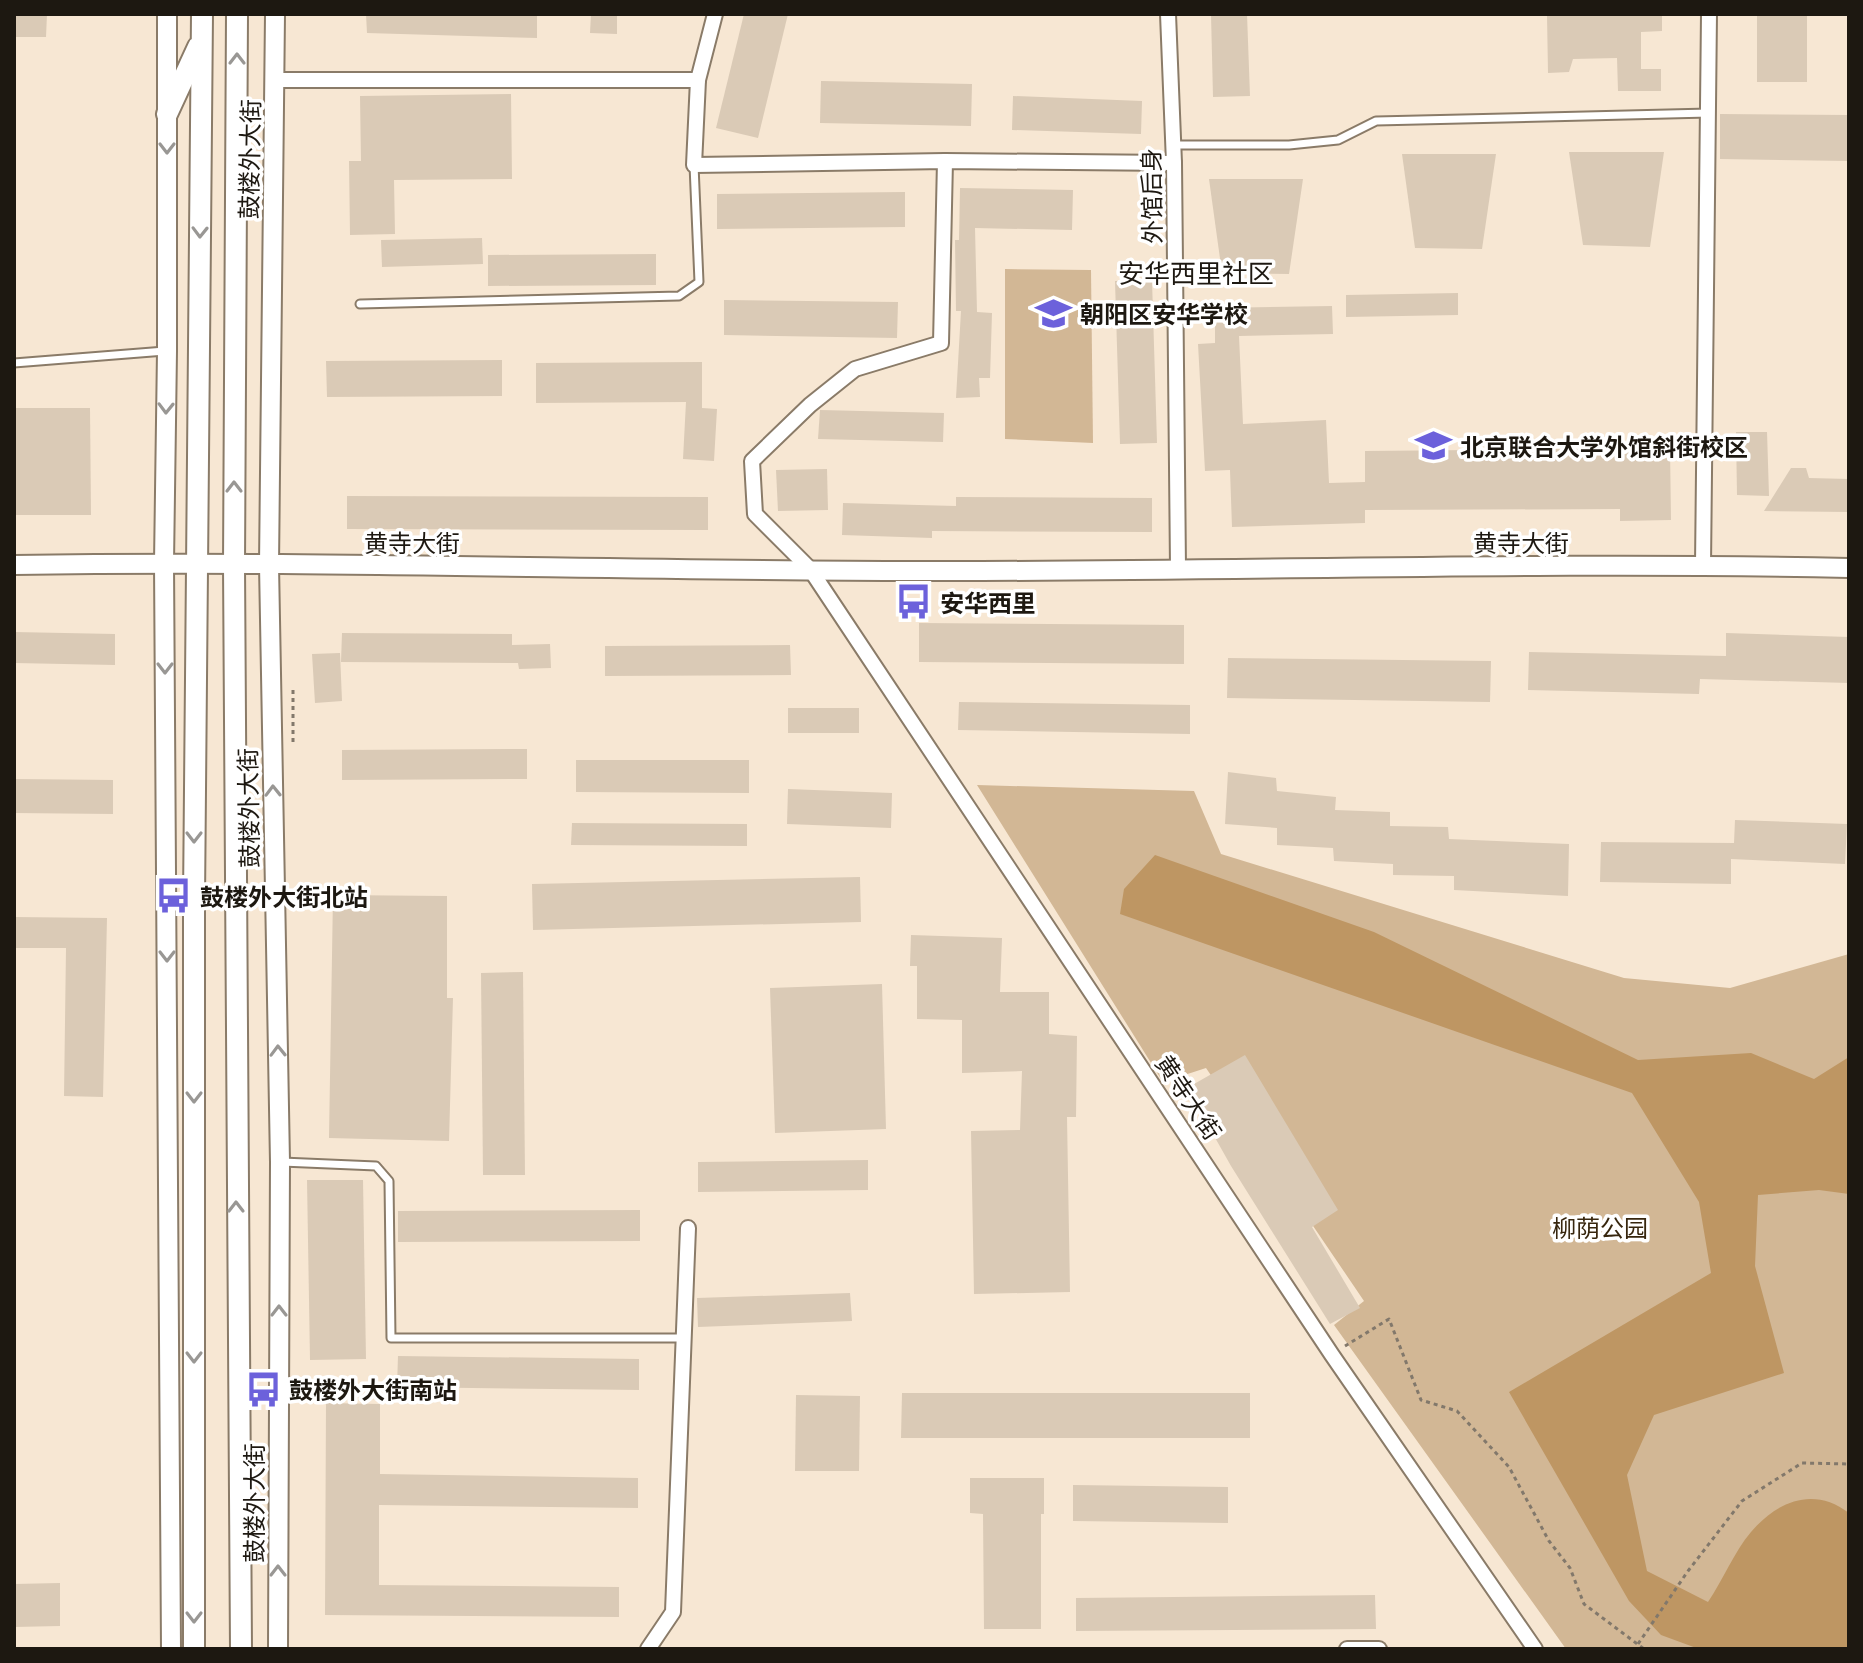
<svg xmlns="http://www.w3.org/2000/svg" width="1863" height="1663" viewBox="0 0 1863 1663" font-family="Manrope,'Noto Sans SC',sans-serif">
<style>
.green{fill:#d2b795}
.water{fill:#be9663}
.building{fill:#dacab6}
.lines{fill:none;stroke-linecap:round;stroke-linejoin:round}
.service-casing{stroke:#8a7b68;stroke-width:11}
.minor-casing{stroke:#8a7b68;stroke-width:18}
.tertiary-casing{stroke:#8a7b68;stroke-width:22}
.secondary-casing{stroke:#8a7b68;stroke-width:24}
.path{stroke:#82786b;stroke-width:3;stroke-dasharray:4 4;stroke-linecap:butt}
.service{stroke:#fff;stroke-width:7}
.minor{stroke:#fff;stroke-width:14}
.tertiary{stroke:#fff;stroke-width:18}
.secondary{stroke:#fff;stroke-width:20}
.oneway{stroke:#999794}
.labels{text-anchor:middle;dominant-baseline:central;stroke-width:7;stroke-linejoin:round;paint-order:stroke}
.street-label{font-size:24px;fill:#1d1811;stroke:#fff}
.poi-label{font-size:24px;font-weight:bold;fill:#1d1811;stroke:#fff;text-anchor:start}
.park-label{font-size:24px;fill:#37260e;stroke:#fff}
.neighbourhood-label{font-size:26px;fill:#1d1811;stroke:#fff}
</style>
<rect width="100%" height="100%" fill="#f7e7d3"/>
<g class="green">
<path d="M1005 269 1091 270 1093 443 1005 439Z"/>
<path d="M977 785 1194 791 1221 854 1624 978 1730 988 1849 954V1649H1566L1334 1325 1364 1301 1206 1068 1163 1082Z"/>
</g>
<path class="water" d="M1155 855 1374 932 1638 1060 1751 1053 1814 1079 1849 1057V1194L1819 1190 1758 1195 1755 1266 1784 1373 1654 1415 1627 1475 1647 1571 1708 1602C1723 1580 1734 1552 1751 1532 1777 1501 1814 1486 1849 1513V1649H1699L1661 1635 1629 1601 1509 1392 1711 1273 1699 1202 1632 1093 1120 914 1124 889Z"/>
<g class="building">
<path d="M14 14H47L46 37H14Z"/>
<path d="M366 14H537V38L367 33Z"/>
<path d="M591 14H617V34L590 33Z"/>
<path d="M744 14H788L758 138 716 128Z"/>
<path d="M1211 14H1247L1250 96 1213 97Z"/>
<path d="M1662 14V31L1641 32V69H1661V91H1618L1617 58 1573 59 1569 72 1548 73 1547 15Z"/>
<rect x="1757" y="14" width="50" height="68"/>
<path d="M821 81 972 84 971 126 820 123Z"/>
<path d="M511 94 512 179 394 180 395 234 350 235 349 161H361L360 96Z"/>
<path d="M1013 96 1142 101 1141 134 1012 130Z"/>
<path d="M1720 114 1849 115V161L1720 159Z"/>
<path d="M1569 152H1664L1650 247 1583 245Z"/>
<path d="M1402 154H1496L1482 249 1415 248Z"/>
<path d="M1209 179H1303L1289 274 1222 273Z"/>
<path d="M960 188 1073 190 1072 230 975 228 977 312 992 313 990 378H979L980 397 956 398 961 311H956L955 240H959Z"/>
<path d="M905 192V227L717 229V194Z"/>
<path d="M482 238 483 264 382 267 381 240Z"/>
<path d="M656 254V285L488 286V255Z"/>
<path d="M1152 280 1157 443 1120 444 1115 281Z"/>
<path d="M1458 293V315L1346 317V295Z"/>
<path d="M724 300 898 302 897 338 724 335Z"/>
<path d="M1332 306 1333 334 1239 336 1243 424 1326 420 1329 483 1365 482V451L1670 448 1671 520 1620 521V509L1365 510V523L1232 527 1230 470 1205 471 1198 344 1215 343V308Z"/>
<path d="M502 360V396L327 397 326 361Z"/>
<path d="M702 362V408L717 409 714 461 683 459 686 402 536 403V363Z"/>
<path d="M14 408H90L91 515H14Z"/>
<path d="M820 410 944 413 943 442 818 439Z"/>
<path d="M1736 432H1767L1769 496 1737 495Z"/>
<path d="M1791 468H1806L1809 478 1849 479V512L1764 511Z"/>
<path d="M827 469 828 510 778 511 776 470Z"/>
<path d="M347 496 708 497V530L347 529Z"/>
<path d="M956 497 1152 498V532L932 531V538L842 535 843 503 956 506Z"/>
<path d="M919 623 1184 625V664L919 662Z"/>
<path d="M14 632 115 634V665L14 663Z"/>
<path d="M342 633 512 634V645L550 644 551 668 519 669 518 663 341 662Z"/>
<path d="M1726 633 1849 637V683L1700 679 1699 694 1528 690 1529 652 1726 656Z"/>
<path d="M790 645 791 675 605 676V646Z"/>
<path d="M340 653 342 701 315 703 312 654Z"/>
<path d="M1228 658 1491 661 1490 702 1227 698Z"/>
<path d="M959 702 1190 705V734L958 730Z"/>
<rect x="788" y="708" width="71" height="25"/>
<path d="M527 749V779L342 780V750Z"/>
<path d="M576 760H749V793L576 792Z"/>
<path d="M1228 772 1276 778 1277 791 1336 797 1335 810 1390 812V826L1448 827 1449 839 1569 844 1568 896 1454 890V876L1393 875V864L1334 861 1333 848 1277 845V828L1225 824Z"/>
<path d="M14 779 113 780V814L14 813Z"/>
<path d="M788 789 892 793 891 828 787 824Z"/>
<path d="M1735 820 1847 824 1845 864 1731 859V884L1600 882 1601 842 1734 843Z"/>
<path d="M572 823 747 824V846L571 845Z"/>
<path d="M860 877 861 922 533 930 532 884Z"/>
<path d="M333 895 447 896V998H453L449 1141 329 1138Z"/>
<path d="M14 917 107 918 103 1097 64 1096 66 948H14Z"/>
<path d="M911 935 1002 938 1000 992H1049V1034L1077 1036 1076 1117H1067L1070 1292 974 1294 971 1131 1020 1130 1022 1071 962 1073V1020L917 1019V966H910Z"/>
<path d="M523 972 525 1175H483L481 973Z"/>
<path d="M882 984 886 1129 775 1133 770 988Z"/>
<path d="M1245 1055 1338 1210 1312 1227 1360 1308 1330 1324 1231 1166 1187 1088Z"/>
<path d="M868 1160V1190L698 1192V1162Z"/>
<path d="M307 1180H363L366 1359 310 1360Z"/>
<path d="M640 1210V1241L398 1242V1211Z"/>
<path d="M850 1293 852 1321 698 1327 697 1298Z"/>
<path d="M398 1356 639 1359V1390L397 1387Z"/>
<path d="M902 1393H1250V1438H901Z"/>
<path d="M796 1395 860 1396 859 1471H795Z"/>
<path d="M326 1403 380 1404V1474L638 1478V1508L379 1505V1585L619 1587V1617L325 1615Z"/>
<path d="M970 1478H1044V1514H1041V1629H984L983 1514 970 1513Z"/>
<path d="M1073 1485 1228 1487V1523L1073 1521Z"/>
<path d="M60 1583V1626L14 1627V1584Z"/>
<path d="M1375 1595 1376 1629 1076 1631V1598Z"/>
</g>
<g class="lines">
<defs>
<g id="service">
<path d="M1174 145H1289L1338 140 1376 121 1709 113"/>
<path d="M360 304 679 296 699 282 694 165"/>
<path d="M14 363 165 351"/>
<path d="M282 1162 376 1166 389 1181 391 1338H683"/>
</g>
<g id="minor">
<path d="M715 14 698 80 694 165 945 161 1174 163"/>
<path d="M1168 14 1174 163 1178 568"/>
<path d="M276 80H698"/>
<path d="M945 161 941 343 855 369 810 405 752 461 755 514 810 569 1332 1355 1535 1649"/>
<path d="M1703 565 1709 14"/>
<path d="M648 1649 673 1612 688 1228"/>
<path d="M1347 1649H1379"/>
</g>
<g id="tertiary">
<path d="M167 14V351L164 563 171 1649"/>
<path d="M275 14 269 565 280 1162 278 1649"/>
<path d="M14 565C315 560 616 571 918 571 1228 572 1539 561 1849 568"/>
</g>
<g id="secondary">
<path d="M237 14 234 565 241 1649"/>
<path d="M167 114 198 47"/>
<path d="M194 1649V900L202 14"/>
</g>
</defs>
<use href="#service" class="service-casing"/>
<use href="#minor" class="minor-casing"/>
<use href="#tertiary" class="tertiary-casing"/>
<use href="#secondary" class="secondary-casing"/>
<g class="path">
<path d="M293 742V686"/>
<path d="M1345 1346 1389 1319 1421 1400 1457 1411 1509 1467 1549 1541 1570 1568 1584 1604 1644 1649"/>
<path d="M1638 1644 1688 1571 1742 1501 1802 1463 1849 1464"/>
</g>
<use href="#service" class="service"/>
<use href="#minor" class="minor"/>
<use href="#tertiary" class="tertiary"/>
<use href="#secondary" class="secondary"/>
</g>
<defs><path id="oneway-chevron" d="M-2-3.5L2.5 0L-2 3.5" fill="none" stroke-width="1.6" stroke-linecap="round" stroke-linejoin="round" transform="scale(2)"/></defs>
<g class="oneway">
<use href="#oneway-chevron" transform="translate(237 59) rotate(-90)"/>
<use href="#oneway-chevron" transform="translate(167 148) rotate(90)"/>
<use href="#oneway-chevron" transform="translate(200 232) rotate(91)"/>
<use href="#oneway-chevron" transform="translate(166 408) rotate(91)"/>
<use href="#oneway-chevron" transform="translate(234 487) rotate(-90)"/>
<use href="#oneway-chevron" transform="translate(165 668) rotate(90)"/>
<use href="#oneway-chevron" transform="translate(273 791) rotate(-91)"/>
<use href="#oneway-chevron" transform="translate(194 837) rotate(90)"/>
<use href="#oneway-chevron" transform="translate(167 956) rotate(90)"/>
<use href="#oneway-chevron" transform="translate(278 1051) rotate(-91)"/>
<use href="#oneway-chevron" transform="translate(194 1097) rotate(90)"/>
<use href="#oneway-chevron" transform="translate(236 1207) rotate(-90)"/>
<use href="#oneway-chevron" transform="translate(279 1311) rotate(-90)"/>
<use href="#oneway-chevron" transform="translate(194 1357) rotate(90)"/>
<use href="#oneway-chevron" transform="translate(278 1571) rotate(-90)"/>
<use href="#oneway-chevron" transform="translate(194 1617) rotate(90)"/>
</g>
<defs>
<symbol id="school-bare" viewBox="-9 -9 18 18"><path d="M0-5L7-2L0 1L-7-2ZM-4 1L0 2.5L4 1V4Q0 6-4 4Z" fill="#6c61db" stroke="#fff" stroke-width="2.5" paint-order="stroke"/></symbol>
<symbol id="university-bare" viewBox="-9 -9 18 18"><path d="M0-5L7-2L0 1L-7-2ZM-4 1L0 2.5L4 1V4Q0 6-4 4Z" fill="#6c61db" stroke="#fff" stroke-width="2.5" paint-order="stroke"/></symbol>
<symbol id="bus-bare" viewBox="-9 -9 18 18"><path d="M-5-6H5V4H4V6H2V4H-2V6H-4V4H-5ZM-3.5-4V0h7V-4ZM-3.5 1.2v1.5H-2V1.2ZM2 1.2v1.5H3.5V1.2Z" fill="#6c61db" stroke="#fff" stroke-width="2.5" paint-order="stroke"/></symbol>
</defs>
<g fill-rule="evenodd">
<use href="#school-bare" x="1028" y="288" width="51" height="51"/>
<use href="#university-bare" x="1408" y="420" width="51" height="51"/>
<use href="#bus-bare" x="888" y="576" width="51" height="51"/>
<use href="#bus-bare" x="148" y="870" width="51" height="51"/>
<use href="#bus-bare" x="238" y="1364" width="51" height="51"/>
</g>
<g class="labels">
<g class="street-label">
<text transform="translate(249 159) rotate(-89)">鼓楼外大街</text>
<text transform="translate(1151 196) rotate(-91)">外馆后身</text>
<text x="412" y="542">黄寺大街</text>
<text x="1521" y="542">黄寺大街</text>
<text transform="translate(248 808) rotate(-91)">鼓楼外大街</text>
<text transform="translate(1189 1097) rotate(56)">黄寺大街</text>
<text transform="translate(253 1503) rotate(-90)">鼓楼外大街</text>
</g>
<g class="poi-label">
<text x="1080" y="313">朝阳区安华学校</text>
<text x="1460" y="446">北京联合大学外馆斜街校区</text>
<text x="940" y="602">安华西里</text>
<text x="200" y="896">鼓楼外大街北站</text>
<text x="289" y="1389">鼓楼外大街南站</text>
</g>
<g class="park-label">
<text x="1600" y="1227">柳荫公园</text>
</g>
<g class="neighbourhood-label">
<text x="1196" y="273">安华西里社区</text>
</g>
</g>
<rect width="1863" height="1663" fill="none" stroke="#1d1811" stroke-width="32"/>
</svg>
